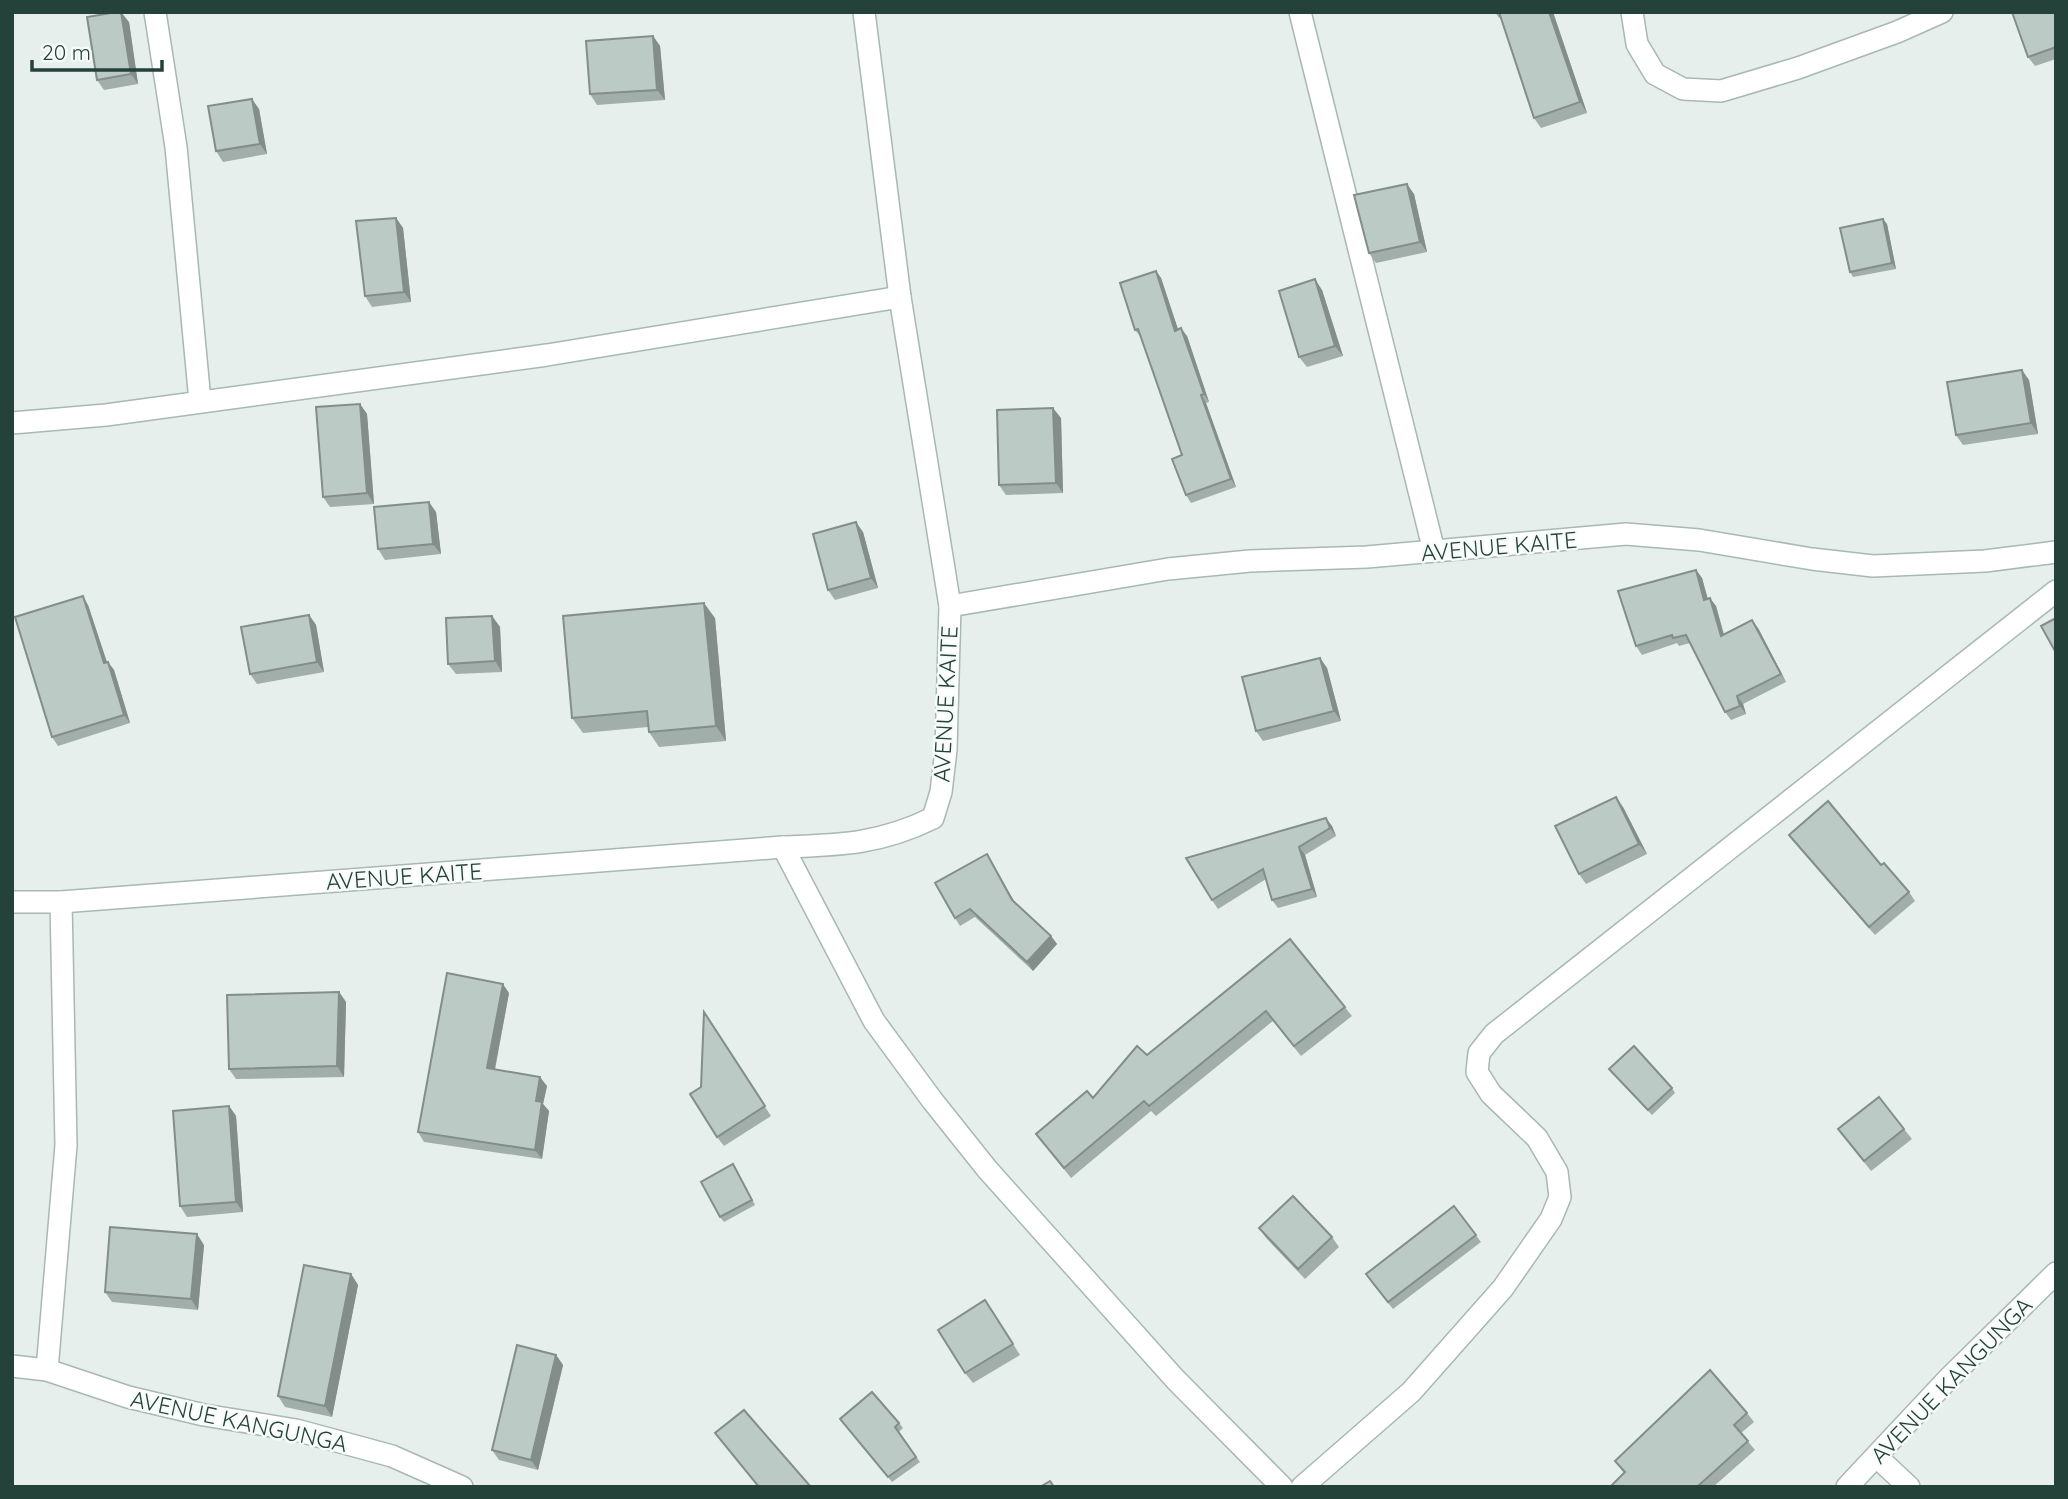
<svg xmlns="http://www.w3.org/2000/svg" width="2068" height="1499" viewBox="0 0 2068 1499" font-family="Quicksand,sans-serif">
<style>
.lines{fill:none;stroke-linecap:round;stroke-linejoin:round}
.minor-casing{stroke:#a8b8b2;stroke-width:24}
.minor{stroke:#fff;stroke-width:21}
.wall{fill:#a1aea9}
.shaded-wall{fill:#838d89}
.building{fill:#bbcac4;stroke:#838d89;stroke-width:2}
.labels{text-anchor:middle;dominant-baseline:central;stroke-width:5;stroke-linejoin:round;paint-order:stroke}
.street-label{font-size:23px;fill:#24423a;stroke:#f7fbf9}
</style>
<rect width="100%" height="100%" fill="#e6efeb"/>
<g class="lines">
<defs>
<g id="minor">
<path d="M155 12 176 147 200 401"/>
<path d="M1300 12 1434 551"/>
<path d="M1632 12 1637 44 1655 74 1683 89 1721 91 1798 68 1897 32 1942 12"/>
<path d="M12 423 106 415 547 355 900 297"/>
<path d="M950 606 1168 569 1250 561 1367 557 1626 534 1699 540 1812 559 1873 566 1985 561 2056 552"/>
<path d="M783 847 874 1021 932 1100 987 1169 1175 1379 1282 1487"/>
<path d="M12 902H61L783 847C841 845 880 844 933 818L941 792 946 750 950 606 900 297 864 12"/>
<path d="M12 1366 47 1370 128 1397 204 1415 296 1430 392 1456 462 1487"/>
<path d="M47 1370 66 1145 61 902"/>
<path d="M1877 1457 1909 1487"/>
<path d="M1302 1487 1411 1392 1503 1288 1551 1219 1560 1197 1557 1172 1537 1138 1491 1094 1477 1072 1479 1053 1494 1034 2056 591"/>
<path d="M1847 1487 1950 1377 2056 1273"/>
</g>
</defs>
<use href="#minor" class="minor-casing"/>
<use href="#minor" class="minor"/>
</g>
<g class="wall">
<path d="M1495 12H1553L1587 113 1541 128 1534 118 1501 18H1499Z"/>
<path d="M2056 12V59L2035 66 2028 57Z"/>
<path d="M129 22 138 84 104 90 97 80Z"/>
<path d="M653 36 660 46 665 100 597 105 590 94Z"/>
<path d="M259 109 267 154 223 162 216 151Z"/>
<path d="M1414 194 1427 252 1376 263 1369 253Z"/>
<path d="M396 218 403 228 411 302 372 307 365 296Z"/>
<path d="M1887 224 1896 269 1853 277 1850 272Z"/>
<path d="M1156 271 1161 278 1178 330 1187 336 1209 402 1206 403 1236 487 1191 503 1186 495 1182 455 1141 337 1135 330Z"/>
<path d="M1322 290 1343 356 1307 367 1299 357Z"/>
<path d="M2029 380 2038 434 1963 445 1956 435Z"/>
<path d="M360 404 367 414 374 504 330 507 323 497Z"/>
<path d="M1061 418 1063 493 1006 495 999 485Z"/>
<path d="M436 512 441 554 385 560 378 549Z"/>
<path d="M863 532 878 588 835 600 828 590Z"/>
<path d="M1696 570 1702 578 1708 599 1716 606 1724 634 1758 628 1786 682 1743 704 1746 714 1731 720 1725 712 1690 643 1679 646 1677 643 1642 655 1636 646Z"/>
<path d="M88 605 107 662 114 670 130 723 58 746 52 737Z"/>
<path d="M309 615 316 625 324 672 257 684 250 674Z"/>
<path d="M492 616 500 627 502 672 456 674 448 664Z"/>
<path d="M715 618 726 741 659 747 649 732 648 727 583 733 572 718Z"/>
<path d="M1320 658 1327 668 1341 721 1263 741 1256 731Z"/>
<path d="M1623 807 1647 854 1586 884 1579 874Z"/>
<path d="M1332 826 1336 836 1305 855 1317 897 1278 908 1272 900 1266 879 1218 909 1212 900Z"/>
<path d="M1789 835 1881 865 1909 892 1915 901 1875 935 1795 843Z"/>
<path d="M987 854 1014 902 1051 936 1057 944 1033 971 975 917 960 926 955 918Z"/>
<path d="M1290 939 1352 1016 1301 1056 1273 1021 1156 1116 1151 1111 1071 1178 1036 1134 1093 1098Z"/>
<path d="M339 992 346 1002 344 1077 236 1079 229 1069Z"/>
<path d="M509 993 495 1070 547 1086 543 1104 549 1111 542 1159 424 1142 418 1132Z"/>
<path d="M710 1022 771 1116 724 1146 717 1137 701 1087Z"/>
<path d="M1609 1069 1672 1088 1675 1093 1652 1115Z"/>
<path d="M229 1106 236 1116 243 1212 187 1217 180 1206Z"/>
<path d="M1838 1129H1904L1912 1139 1871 1171Z"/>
<path d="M736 1169 755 1205 724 1222 720 1217Z"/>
<path d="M1454 1206 1481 1242 1393 1309 1371 1282Z"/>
<path d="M1259 1228 1332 1237 1339 1247 1305 1279 1266 1238Z"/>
<path d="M204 1245 198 1310 112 1302 105 1292Z"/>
<path d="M351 1274 358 1285 332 1417 285 1407 278 1396Z"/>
<path d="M985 1300 1020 1355 973 1383 965 1373Z"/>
<path d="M556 1355 563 1365 538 1470 499 1460 492 1450Z"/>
<path d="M1747 1413 1754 1422 1741 1433 1755 1450 1713 1487H1610L1624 1473 1615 1461Z"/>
<path d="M840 1419 899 1423 903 1428 899 1432 920 1462 892 1482Z"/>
</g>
<g class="shaded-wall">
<path d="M121 12 129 22 138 84 131 74Z"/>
<path d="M1549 12H1553L1587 113 1580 102Z"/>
<path d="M653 36 660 46 665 100 657 90Z"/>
<path d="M252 99 259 109 267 154 260 144Z"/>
<path d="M1407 184 1414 194 1427 252 1420 242Z"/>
<path d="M396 218 403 228 411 302 404 292Z"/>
<path d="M1883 219 1887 224 1896 269 1892 263Z"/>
<path d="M1156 271 1161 278 1181 338 1175 331Z"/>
<path d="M1315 279 1322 290 1343 356 1335 346Z"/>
<path d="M1181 328 1187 336 1209 402 1204 394Z"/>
<path d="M2022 370 2029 380 2038 434 2031 423Z"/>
<path d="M1201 395 1206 403 1236 487 1231 479Z"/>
<path d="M360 404 367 414 374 504 367 493Z"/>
<path d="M1053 408 1061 418 1063 493 1056 483Z"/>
<path d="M429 502 436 512 441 554 433 544Z"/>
<path d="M856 522 863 532 878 588 871 578Z"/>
<path d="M1696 570 1702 578 1710 608 1704 600Z"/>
<path d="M83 596 88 605 110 672 104 663Z"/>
<path d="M1710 598 1716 606 1726 644 1721 636Z"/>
<path d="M704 603 715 618 726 741 716 726Z"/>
<path d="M309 615 316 625 324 672 317 662Z"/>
<path d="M492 616 500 627 502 672 495 661Z"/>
<path d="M1752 620 1758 628 1786 682 1781 674Z"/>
<path d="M1320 658 1327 668 1341 721 1334 711Z"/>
<path d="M108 662 114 670 130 723 124 715Z"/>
<path d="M1737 696 1743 704 1746 714 1740 706Z"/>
<path d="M1616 797 1623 807 1647 854 1639 844Z"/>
<path d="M1326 818 1332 826 1336 836 1330 828Z"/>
<path d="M1299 847 1305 855 1317 897 1312 889Z"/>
<path d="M987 854 992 862 1018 908 1012 900Z"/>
<path d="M1051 936 1057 944 1033 971 1027 962Z"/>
<path d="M503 984 509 993 493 1078 487 1068Z"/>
<path d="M339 992 346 1002 344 1077 337 1066Z"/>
<path d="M540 1077 547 1086 543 1104 549 1111 542 1159 535 1150 536 1101Z"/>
<path d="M229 1106 236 1116 243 1212 236 1202Z"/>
<path d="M197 1234 204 1245 198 1310 191 1299Z"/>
<path d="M351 1274 358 1285 332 1417 325 1406Z"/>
<path d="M556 1355 563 1365 538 1470 531 1460Z"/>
</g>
<g class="building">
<path d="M117 12H121L131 74 97 80 87 17Z"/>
<path d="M1499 12H1549L1580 102 1534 118Z"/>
<path d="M2012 12H2056V47L2028 57Z"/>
<path d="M653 36 657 90 590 94 586 41Z"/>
<path d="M252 99 260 144 216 151 208 106Z"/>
<path d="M1407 184 1420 242 1369 253 1354 195Z"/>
<path d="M396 218 404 292 365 296 356 221Z"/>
<path d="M1883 219 1892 263 1850 272 1840 228Z"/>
<path d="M1156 271 1175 331 1181 328 1204 394 1201 395 1231 479 1186 495 1172 459 1182 455 1138 329 1135 330 1120 283Z"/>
<path d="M1315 279 1335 346 1299 357 1279 291Z"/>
<path d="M2022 370 2031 423 1956 435 1947 382Z"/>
<path d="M360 404 367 493 323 497 316 407Z"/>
<path d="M1053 408 1056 483 999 485 997 410Z"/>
<path d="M429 502 433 544 378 549 374 507Z"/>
<path d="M856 522 871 578 828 590 813 534Z"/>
<path d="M1696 570 1704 600 1710 598 1721 636 1752 620 1781 674 1737 696 1740 706 1725 712 1686 635 1673 638 1672 635 1636 646 1618 591Z"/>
<path d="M83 596 104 663 108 662 124 715 52 737 15 617Z"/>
<path d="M704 603 716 726 649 732 647 711 572 718 563 616Z"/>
<path d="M309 615 317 662 250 674 241 627Z"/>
<path d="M492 616 495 661 448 664 446 618Z"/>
<path d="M2056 618V653L2041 626Z"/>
<path d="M1320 658 1334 711 1256 731 1242 677Z"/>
<path d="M1616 797 1639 844 1579 874 1555 826Z"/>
<path d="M1828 801 1881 865 1884 863 1909 892 1869 927 1789 835Z"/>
<path d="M1326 818 1330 828 1299 847 1312 889 1272 900 1263 869 1212 900 1186 858Z"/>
<path d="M987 854 1012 900 1051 936 1027 962 970 909 955 918 935 883Z"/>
<path d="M1290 939 1345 1007 1294 1046 1266 1011 1149 1106 1144 1101 1064 1168 1036 1134 1087 1091 1093 1098 1137 1046 1147 1055Z"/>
<path d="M447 973 503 984 487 1068 540 1077 536 1101 542 1102 535 1150 418 1132Z"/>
<path d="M339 992 337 1066 229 1069 227 995Z"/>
<path d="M704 1012 765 1106 717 1137 690 1094 701 1087Z"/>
<path d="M1634 1046 1672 1088 1648 1110 1609 1069Z"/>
<path d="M1879 1097 1904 1129 1864 1161 1838 1129Z"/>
<path d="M229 1106 236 1202 180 1206 173 1111Z"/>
<path d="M733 1164 752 1200 720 1217 701 1182Z"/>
<path d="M1293 1196 1332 1237 1298 1269 1259 1228Z"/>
<path d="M1454 1206 1476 1235 1388 1302 1366 1274Z"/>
<path d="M110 1227 197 1234 191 1299 105 1292Z"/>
<path d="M304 1265 351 1274 325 1406 278 1396Z"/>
<path d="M985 1300 1013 1344 965 1373 938 1330Z"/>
<path d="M517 1345 556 1355 531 1460 492 1450Z"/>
<path d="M1710 1370 1747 1413 1734 1425 1748 1441 1698 1486 1699 1487H1610L1625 1472 1615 1461Z"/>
<path d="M872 1392 899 1423 895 1427 916 1457 888 1477 840 1419Z"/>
<path d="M744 1410 811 1487H759L715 1433Z"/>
<path d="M1050 1481 1054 1487H1040Z"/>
</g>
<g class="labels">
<g class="street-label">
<text transform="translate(1499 546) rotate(-5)">AVENUE KAITE</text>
<text transform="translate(945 704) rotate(-87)">AVENUE KAITE</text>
<text transform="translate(404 876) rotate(-4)">AVENUE KAITE</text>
<text transform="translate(1951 1380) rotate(-46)">AVENUE KANGUNGA</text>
<text transform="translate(239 1421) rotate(12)">AVENUE KANGUNGA</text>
</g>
</g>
<rect width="2068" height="1499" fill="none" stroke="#24423a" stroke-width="28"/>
<path d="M32 60v10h130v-10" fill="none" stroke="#24423a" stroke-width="3.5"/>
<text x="42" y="60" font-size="21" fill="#24423a" stroke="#f7fbf9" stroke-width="5" paint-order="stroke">20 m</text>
</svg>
